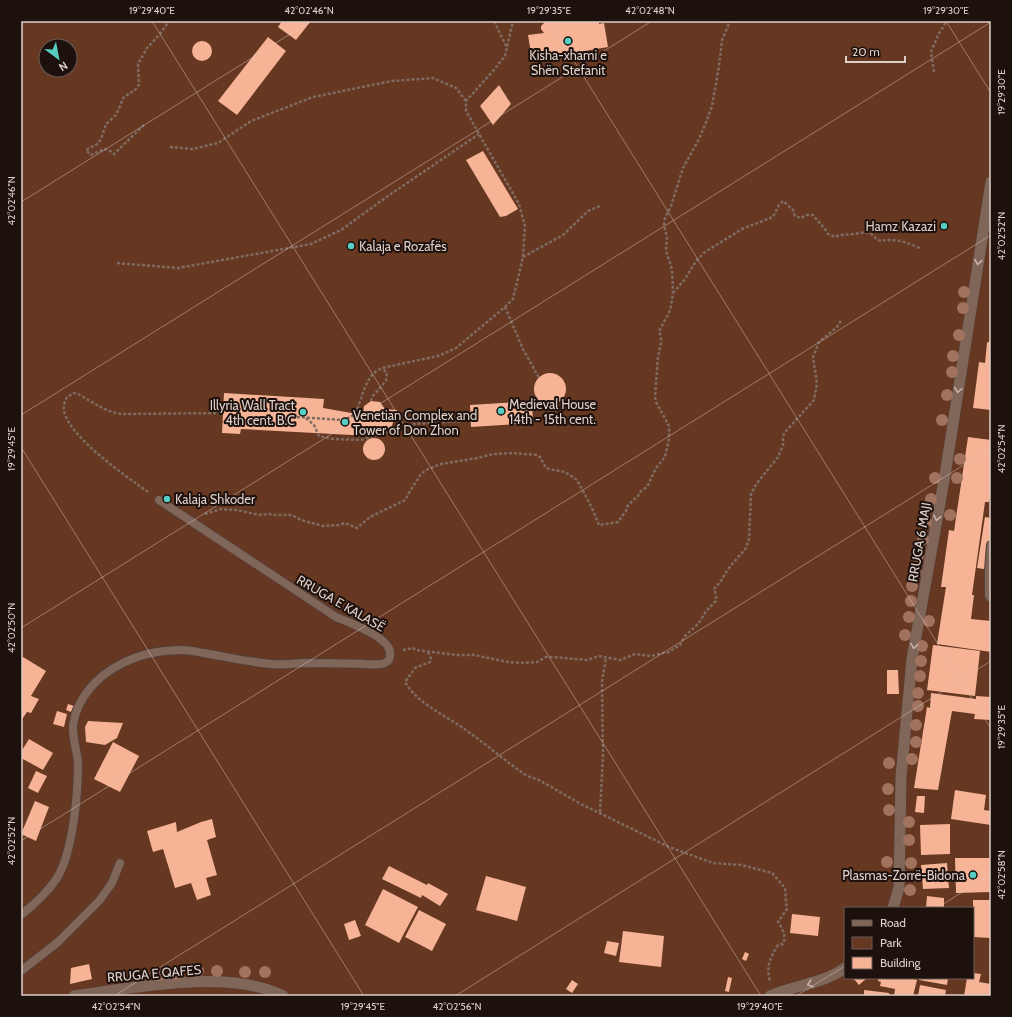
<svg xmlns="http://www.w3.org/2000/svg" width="1012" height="1017" viewBox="0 0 1012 1017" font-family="Cabin,sans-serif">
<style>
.green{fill:#663721;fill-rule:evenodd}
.building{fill:#f6b396}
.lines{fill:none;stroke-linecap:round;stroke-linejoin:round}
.service-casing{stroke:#544038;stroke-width:10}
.minor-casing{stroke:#544038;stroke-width:12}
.path{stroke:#7f6b62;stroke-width:2.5;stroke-dasharray:3 2;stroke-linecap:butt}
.service{stroke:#806559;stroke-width:8}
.minor{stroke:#806559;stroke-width:11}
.tree{fill:#a1735f}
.oneway{stroke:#c7b4ad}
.ticks{fill:none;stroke:#dfcfc9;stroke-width:1;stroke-opacity:0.45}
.poi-dot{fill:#56cec3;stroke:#1c110d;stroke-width:1.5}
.labels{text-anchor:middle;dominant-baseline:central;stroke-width:4;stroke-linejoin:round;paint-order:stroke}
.poi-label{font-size:13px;fill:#dfcfc9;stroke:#1c110d;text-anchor:start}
.street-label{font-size:13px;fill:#dfcfc9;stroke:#1c110d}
.neatline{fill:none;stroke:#dfcfc9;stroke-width:1.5}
.ticks-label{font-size:10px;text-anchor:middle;fill:#dfcfc9}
</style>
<rect width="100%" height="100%" fill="#3d251b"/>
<path class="green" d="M21 21H991V996H21ZM46 46H70V70H46ZM845 908H973V978H845Z"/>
<g class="building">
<path d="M282 21H311L296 40 278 27Z"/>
<path d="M599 21V24L604 23 608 47 550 57 549 51 531 53 528 35 544 33 541 29V26L545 22Z"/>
<path d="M268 37 286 51 237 115 218 101Z"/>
<circle cx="202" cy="51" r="10"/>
<path d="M499 85 511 104 493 125 480 106Z"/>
<path d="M483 151 518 209 506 216 500 217 466 160Z"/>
<path d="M991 340V410L973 408 979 362 985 363 987 343Z"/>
<circle cx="550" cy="389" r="16"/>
<path d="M224 393 324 399 323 408 363 415 364 406 371 401 380 402 385 409 397 410 391 429 370 436 241 429 240 434 222 433Z"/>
<path d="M532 401 533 423 471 427 470 405Z"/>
<path d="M968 437 991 440V487L989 502H985L972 595H974L971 619 991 621V652L937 644 946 587H941L949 530 954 531Z"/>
<circle cx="374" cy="449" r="11"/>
<path d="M985 517 991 518V570L977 568Z"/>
<path d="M933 645 980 651 975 696 927 690Z"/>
<path d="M23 657 46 671 31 696 39 699 31 713 27 712 21 721V660Z"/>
<path d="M887 670H898L899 694H887Z"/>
<path d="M931 693 976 699V696L991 697V720L974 719 975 714 952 711 938 790 914 788 927 707 930 708Z"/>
<path d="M68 704 74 706 71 712 66 710Z"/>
<path d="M57 711 67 714 64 727 53 724Z"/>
<path d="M88 721 123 723 117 738 105 745 86 742 85 727Z"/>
<path d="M29 739 53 753 43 770 21 758V752Z"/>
<path d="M113 742 139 756 120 792 94 779Z"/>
<path d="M36 771 47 776 38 793 28 788Z"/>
<path d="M955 790 986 795 984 810 991 811V825L951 819Z"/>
<path d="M917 796H925L924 813 915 812Z"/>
<path d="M35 801 49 807 36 841 21 834Z"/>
<path d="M212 819 216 837 207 840 217 875 206 878 211 895 197 900 191 883 175 888 163 849 153 852 147 831 176 822 177 832 201 822Z"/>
<path d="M950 824V854L921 855 920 825Z"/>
<path d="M955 858H991V892L956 893Z"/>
<path d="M947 863 949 888 923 889 921 865Z"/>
<path d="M389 866 427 885 428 883 448 894 440 906 422 895 421 898 382 879Z"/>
<path d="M486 876 526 887 517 921 476 910Z"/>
<path d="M383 889 418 907 399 943 365 925Z"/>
<path d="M927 896 944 898V908H926Z"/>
<path d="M973 900H991V938L973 937Z"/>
<path d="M419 910 446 924 432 951 405 937Z"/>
<path d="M792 914 820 917 818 936 790 933Z"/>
<path d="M355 920 361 936 349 940 344 924Z"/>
<path d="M623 931 664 936 661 967 619 962Z"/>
<path d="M607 941 619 943 616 956 604 953Z"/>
<path d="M745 952 749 954 746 961 742 959Z"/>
<path d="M89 964 92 979 70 984 71 968Z"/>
<path d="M973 973 981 974 979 982 991 984V996H964L967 978H973Z"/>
<path d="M728 977 732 978 729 992 725 991Z"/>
<path d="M853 978H867L859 985Z"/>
<path d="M878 978H909L917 980 913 996H894L895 989 880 986 881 982 878 981Z"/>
<path d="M920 978H948L947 985 919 980Z"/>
<path d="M572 980 578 984 572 993 566 989Z"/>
<path d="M920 985 946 990 945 996H918Z"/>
<path d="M864 990 889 993V996H864Z"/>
</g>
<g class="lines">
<defs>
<g id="service">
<path d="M991 545 989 570V596L991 598"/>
<path d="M21 915C35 904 47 893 57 878 73 852 78 794 78 763 77 750 72 737 73 725 77 698 97 676 121 664 140 654 161 650 182 650 190 650 197 652 204 653 227 657 248 662 271 664 281 665 292 664 303 663 323 663 343 663 363 664 370 664 379 666 385 663 389 661 390 659 390 655 393 638 348 622 336 617L159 500"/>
<path d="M21 971 58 942 99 901 112 883 120 863"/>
</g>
<g id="minor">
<path d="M893 908 899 888 901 777 912 659 945 475 991 182"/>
<path d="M74 996C133 988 229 968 283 996"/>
<path d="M770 996C794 985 823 984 845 968"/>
</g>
</defs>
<use href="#service" class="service-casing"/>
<use href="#minor" class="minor-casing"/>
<g class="path">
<path d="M494 21 507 48"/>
<path d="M934 72 931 52 938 35 947 21"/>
<path d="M144 125 114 154 109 150 104 149 91 155 86 150 97 144 101 139 106 124 116 115 124 97 135 90 139 85 138 64 147 48 160 34 169 21"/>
<path d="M170 147 193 149 218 143 251 121 313 97 392 81 433 78 456 88 466 101"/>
<path d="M523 257 563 235 588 211 600 206"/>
<path d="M117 263 178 268 311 244 341 230 388 196 479 134"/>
<path d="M673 293 685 279 696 261 705 252 742 229 773 217 779 205 783 201 793 210 795 216 801 218 806 215H813C818 222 824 226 828 234L835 237C841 234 847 235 854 234 865 232 870 230 877 240 882 241 885 240 890 240 898 239 914 245 921 249"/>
<path d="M505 307 523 349 539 378"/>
<path d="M371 401 372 397 386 381 387 373 382 368"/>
<path d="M282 416 342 420C349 418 352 417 356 412 363 396 365 375 382 368L438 356 456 348 505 307 513 299 523 257 525 226 519 204 466 111V101L493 71 505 56 513 21"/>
<path d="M306 418 314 425 319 436 333 439 361 440 388 432 398 425 462 421"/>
<path d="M148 492C127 477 69 437 64 411 63 406 65 401 67 397L74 393 78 394C93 402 105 412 122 414L223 413"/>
<path d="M205 514 221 509 237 510 259 515 269 514 275 515H292L301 520 323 526 339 525 345 523 357 528 370 517 405 500 410 491 421 474 426 470 441 464 478 458 493 454 513 453 537 455 540 457 546 468 549 469 565 472 577 480 591 506 599 525 618 522 626 511 628 505 638 496 641 491 647 487 656 468 665 457 669 439V426L656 402 655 396 658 357 661 343V337L659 331 669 313 671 306 673 293 672 269 666 251 667 237 664 225 665 218 671 206 683 168 699 139 707 120 712 106 719 66 722 40 730 21"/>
<path d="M403 650 413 648 415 650 457 655H474L508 662 521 663 537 662 546 657H553L587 660 599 656 620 660 635 654 651 656 663 653H667L680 645 685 636 699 623 706 611 716 601V595L714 589 721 581 728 569 746 548 749 539 751 494 757 483 778 457 783 445V436L786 431 814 400 817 383 813 357 819 342 837 327 842 319"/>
<path d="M428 652 431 658 430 662 415 668 405 682C417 703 443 714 463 728 485 743 505 761 527 776L539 780 579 803 669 847 713 863 741 865 772 873 785 888 786 902 787 909 778 922C782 928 787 936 783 944L778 945C770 958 766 966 770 981"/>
<path d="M600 812 603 756 602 682 606 658"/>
</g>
<use href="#service" class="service"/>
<use href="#minor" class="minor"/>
</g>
<g class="tree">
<circle cx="964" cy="292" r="6"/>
<circle cx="963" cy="308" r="6"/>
<circle cx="959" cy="335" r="6"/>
<circle cx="953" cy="356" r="6"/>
<circle cx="952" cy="372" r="6"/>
<circle cx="947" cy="395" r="6"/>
<circle cx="942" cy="420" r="6"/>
<circle cx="960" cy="459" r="6"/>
<circle cx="935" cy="478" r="6"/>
<circle cx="957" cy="478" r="6"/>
<circle cx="931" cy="499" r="6"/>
<circle cx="950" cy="515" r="6"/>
<circle cx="926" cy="522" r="6"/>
<circle cx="923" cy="539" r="6"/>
<circle cx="918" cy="556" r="6"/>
<circle cx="916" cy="572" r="6"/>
<circle cx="912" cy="586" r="6"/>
<circle cx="911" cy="601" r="6"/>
<circle cx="909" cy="617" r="6"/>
<circle cx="929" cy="621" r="6"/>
<circle cx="905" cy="635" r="6"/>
<circle cx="922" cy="646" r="6"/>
<circle cx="921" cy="661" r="6"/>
<circle cx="920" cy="676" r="6"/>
<circle cx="918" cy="693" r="6"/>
<circle cx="918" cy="706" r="6"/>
<circle cx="916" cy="725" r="6"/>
<circle cx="916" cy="742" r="6"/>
<circle cx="912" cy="759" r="6"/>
<circle cx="889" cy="763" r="6"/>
<circle cx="888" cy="789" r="6"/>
<circle cx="889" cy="810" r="6"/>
<circle cx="909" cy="822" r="6"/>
<circle cx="909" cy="840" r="6"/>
<circle cx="887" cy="862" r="6"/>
<circle cx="911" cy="863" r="6"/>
<circle cx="910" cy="890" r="6"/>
<circle cx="198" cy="971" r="6"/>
<circle cx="217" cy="971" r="6"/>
<circle cx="245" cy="972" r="6"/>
<circle cx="265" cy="972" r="6"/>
<circle cx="176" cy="974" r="6"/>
<circle cx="159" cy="975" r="6"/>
</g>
<defs><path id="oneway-chevron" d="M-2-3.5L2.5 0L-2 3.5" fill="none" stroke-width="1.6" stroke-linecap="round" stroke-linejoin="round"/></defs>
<g class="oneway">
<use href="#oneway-chevron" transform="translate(978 262) rotate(99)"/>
<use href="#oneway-chevron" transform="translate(958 390) rotate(99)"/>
<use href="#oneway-chevron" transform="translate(937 518) rotate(100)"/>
<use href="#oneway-chevron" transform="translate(914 646) rotate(99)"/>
<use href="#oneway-chevron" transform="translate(810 984) rotate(164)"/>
</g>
<path class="ticks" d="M152 21 761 996M549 21 991 729M946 21 991 93M21 202 311 21M21 415 652 21M21 447 364 996M21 628 991 22M21 841 991 235M937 908 991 874M114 996 991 448M455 996 991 661M796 996 845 966"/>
<g class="poi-dot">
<circle cx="568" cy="41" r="4"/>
<circle cx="944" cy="226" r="4"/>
<circle cx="351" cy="246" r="4"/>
<circle cx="501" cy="411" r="4"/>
<circle cx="303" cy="412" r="4"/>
<circle cx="345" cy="422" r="4"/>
<circle cx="167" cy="499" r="4"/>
<circle cx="973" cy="875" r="4"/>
</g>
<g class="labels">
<g class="poi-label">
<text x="568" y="55" text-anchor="middle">Kisha-xhami e<tspan x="568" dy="15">Shën Stefanit</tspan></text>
<text x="936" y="226" text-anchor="end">Hamz Kazazi</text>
<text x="359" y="246">Kalaja e Rozafës</text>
<text x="509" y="404">Medieval House<tspan x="509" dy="15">14th - 15th cent.</tspan></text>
<text x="295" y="405" text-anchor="end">Illyria Wall Tract<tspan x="295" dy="15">4th cent. B.C</tspan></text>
<text x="353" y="415">Venetian Complex and<tspan x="353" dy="15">Tower of Don Zhon</tspan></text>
<text x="175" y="499">Kalaja Shkoder</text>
<text x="965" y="875" text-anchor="end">Plasmas-Zorrë-Bidona</text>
</g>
<g class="street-label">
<text transform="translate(919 542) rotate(-80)">RRUGA 6 MAJI</text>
<text transform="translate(341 603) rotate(30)">RRUGA E KALASË</text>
<text transform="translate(154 973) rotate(-5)">RRUGA E QAFES</text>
</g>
</g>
<rect width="1012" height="1017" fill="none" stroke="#1c110d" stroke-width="44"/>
<rect x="844" y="907" width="130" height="72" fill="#1c110d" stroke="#6a5d58"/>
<rect x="852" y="920" width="20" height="6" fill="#806559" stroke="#6a5d58"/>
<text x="880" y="927" font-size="12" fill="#dfcfc9">Road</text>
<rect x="852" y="937" width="20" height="12" fill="#663721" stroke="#6a5d58"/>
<text x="880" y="947" font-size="12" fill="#dfcfc9">Park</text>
<rect x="852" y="957" width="20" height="12" fill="#f6b396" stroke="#6a5d58"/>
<text x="880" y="967" font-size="12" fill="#dfcfc9">Building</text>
<g transform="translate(58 58) rotate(148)"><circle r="19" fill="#1c110d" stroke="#6a5d58"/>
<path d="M0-3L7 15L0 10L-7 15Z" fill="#56cec3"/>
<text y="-6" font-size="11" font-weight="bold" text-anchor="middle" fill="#dfcfc9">N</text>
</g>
<path d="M846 56v6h59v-6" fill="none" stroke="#dfcfc9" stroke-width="2"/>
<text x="852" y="56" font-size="12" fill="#dfcfc9" stroke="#1c110d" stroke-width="3" paint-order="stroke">20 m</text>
<rect x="22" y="22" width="968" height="973" class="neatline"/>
<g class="ticks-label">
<text x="152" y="14">19°29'40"E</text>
<text x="309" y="14">42°02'46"N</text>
<text x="549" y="14">19°29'35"E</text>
<text x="650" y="14">42°02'48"N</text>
<text x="946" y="14">19°29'30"E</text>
<text transform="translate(1001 92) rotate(-90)" y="4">19°29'30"E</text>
<text transform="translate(11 201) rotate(-90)" y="4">42°02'46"N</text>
<text transform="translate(1001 236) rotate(-90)" y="4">42°02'52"N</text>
<text transform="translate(11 449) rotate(-90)" y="4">19°29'45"E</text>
<text transform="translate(1001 449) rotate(-90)" y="4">42°02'54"N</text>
<text transform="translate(11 628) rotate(-90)" y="4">42°02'50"N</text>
<text transform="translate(1001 727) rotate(-90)" y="4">19°29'35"E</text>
<text transform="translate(11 841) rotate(-90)" y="4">42°02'52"N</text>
<text transform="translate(1001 875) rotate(-90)" y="4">42°02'58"N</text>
<text x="116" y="1010">42°02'54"N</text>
<text x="363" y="1010">19°29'45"E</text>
<text x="457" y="1010">42°02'56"N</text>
<text x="760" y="1010">19°29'40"E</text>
</g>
</svg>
